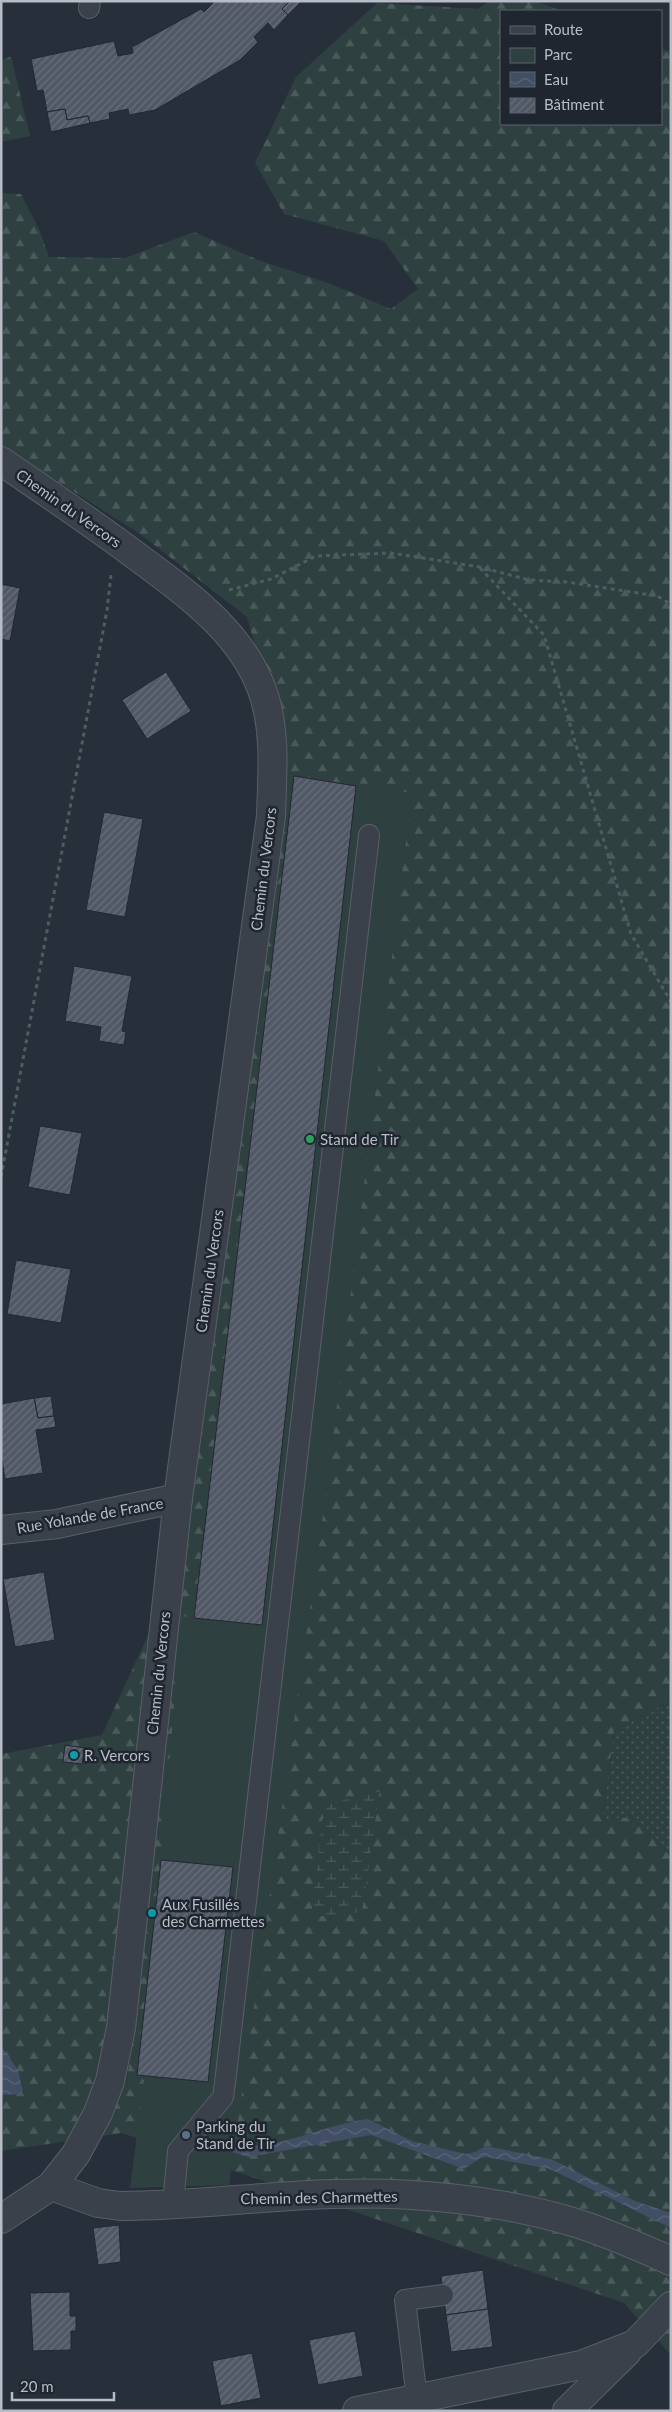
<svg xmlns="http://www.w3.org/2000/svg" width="672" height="2412" viewBox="0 0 672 2412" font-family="Lato,sans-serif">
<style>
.grass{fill:url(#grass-dots)}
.forest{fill:url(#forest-firs)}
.wetland{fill:url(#wetland-marsh)}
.park{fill:#2f4041}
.water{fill:url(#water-waves)}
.building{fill:url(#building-hatch);stroke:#222832}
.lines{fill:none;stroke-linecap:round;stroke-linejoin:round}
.service-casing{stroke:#595f69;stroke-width:22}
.minor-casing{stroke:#595f69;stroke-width:30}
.tertiary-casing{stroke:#595f69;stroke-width:30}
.path{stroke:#4e5d5f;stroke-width:3;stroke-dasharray:4 4;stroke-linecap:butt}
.service{stroke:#3b414b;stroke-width:20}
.minor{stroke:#3b414b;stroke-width:28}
.tertiary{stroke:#3b414b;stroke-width:28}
.leisure-dot{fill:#2e9e5b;stroke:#202630;stroke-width:2}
.culture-dot{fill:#0f9aa8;stroke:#202630;stroke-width:2}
.service-dot{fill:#5c6f8a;stroke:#202630;stroke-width:2}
.labels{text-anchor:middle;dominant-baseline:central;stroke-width:5;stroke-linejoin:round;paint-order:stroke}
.street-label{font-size:15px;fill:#b7bcc6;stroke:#202630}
.poi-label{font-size:15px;fill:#b7bcc6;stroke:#202630;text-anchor:start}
</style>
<defs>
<pattern id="grass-dots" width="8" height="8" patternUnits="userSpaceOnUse" patternTransform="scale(1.25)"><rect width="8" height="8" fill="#2f4041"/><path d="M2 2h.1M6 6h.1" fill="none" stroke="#4b5a5b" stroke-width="1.8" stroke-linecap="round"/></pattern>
<pattern id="forest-firs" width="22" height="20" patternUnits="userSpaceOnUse" patternTransform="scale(1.25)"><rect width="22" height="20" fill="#2f4041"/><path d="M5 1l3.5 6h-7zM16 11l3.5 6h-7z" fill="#4b5a5b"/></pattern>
<pattern id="wetland-marsh" width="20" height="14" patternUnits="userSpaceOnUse" patternTransform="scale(1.25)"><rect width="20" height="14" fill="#2f4041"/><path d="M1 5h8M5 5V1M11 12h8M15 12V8" fill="none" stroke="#4b5a5b"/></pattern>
<pattern id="water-waves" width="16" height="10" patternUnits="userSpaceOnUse" patternTransform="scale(1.25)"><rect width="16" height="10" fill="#414e64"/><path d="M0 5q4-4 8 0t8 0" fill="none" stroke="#5a6679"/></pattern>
<pattern id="building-hatch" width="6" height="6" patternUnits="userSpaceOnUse" patternTransform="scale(1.25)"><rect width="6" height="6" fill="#515865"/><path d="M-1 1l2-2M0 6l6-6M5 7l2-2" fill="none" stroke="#686e7a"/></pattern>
</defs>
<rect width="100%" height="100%" fill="#272f3b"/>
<path class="grass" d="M671 1700V1856L632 1817 602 1820 614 1731Z"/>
<g class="forest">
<path d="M489 1H535L562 11H501V124H661V48L671 52V1700L614 1731 602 1820 632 1817 671 1856V2355L624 2303 122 2133 1 2151V1754L102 1735 167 1594 125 2100 265 785 266 684 247 617 140 534 1 445V193L21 194 39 229 49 257 125 258 194 232 258 260 331 284 391 309 418 289 384 241 284 214 255 163 296 77 377 3 478 9Z"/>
<path d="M11 56 30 136 1 142V61Z"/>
</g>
<path class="wetland" d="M380 1789 362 1912 311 1917 324 1806Z"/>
<path class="park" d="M294 776 412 793 327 1486 229 2185 130 2188 144 2080 137 2075 161 1860 182 1616 194 1618Z"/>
<g class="water">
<path d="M1 2046 18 2070 23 2091 17 2094 1 2095Z"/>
<path d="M368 2119 412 2141 466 2154 473 2153 486 2146 551 2159 635 2201 671 2213V2228L550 2169 487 2157 481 2158 464 2169 371 2135 248 2157 226 2150 227 2146C276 2152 321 2125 368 2119Z"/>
</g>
<g class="building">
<path d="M290 1H302L288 15 282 9Z"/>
<path d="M290 1 282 9 288 15 274 30 268 23 254 37 258 42 240 60 155 110 129 115 128 109 109 113 110 119 90 123 88 116 67 120 65 109 47 112 43 90 37 91 31 59 114 41 118 56 133 53 132 47 201 9 204 12 215 1Z"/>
<path d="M65 109 67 120 88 116 90 123 51 132 47 112Z"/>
<path d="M1 584 20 588 10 641 1 639Z"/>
<path d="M166 672 191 711 147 739 122 700Z"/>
<path d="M294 776 356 786 262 1625 194 1618Z"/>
<path d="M104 812 143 819 125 917 86 910Z"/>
<path d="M74 966 132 976 122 1031 126 1032 124 1045 99 1041 101 1027 65 1021Z"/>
<path d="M40 1126 82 1133 70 1195 28 1187Z"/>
<path d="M16 1260 71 1269 61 1323 7 1314Z"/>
<path d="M51 1396 54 1416 38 1418 34 1398Z"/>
<path d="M34 1398 38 1418 54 1416 56 1427 36 1430 43 1473 5 1479 1 1454V1404Z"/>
<path d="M44 1572 55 1640 15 1647 3 1579Z"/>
<path d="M65 1745 85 1748 82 1764 63 1762Z"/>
<path d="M161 1860 233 1867 208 2082 137 2075Z"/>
<path d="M119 2225 121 2262 98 2265 93 2228Z"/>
<path d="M483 2270 488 2309 446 2315 441 2276Z"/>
<path d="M70 2292V2316H76V2331H71V2350L33 2351 30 2293Z"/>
<path d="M488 2309 493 2347 451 2352 446 2315Z"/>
<path d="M355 2331 363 2376 318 2385 309 2340Z"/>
<path d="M252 2353 261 2398 221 2406 212 2361Z"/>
</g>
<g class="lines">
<defs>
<g id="service">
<path d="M89 8 90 1"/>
<path d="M173 2204 178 2151 223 2097 225 2083 369 835"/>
<path d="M417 2399 405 2300 443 2295"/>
</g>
<g id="minor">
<path d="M1 1530 57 1524 178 1498"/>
<path d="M357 2411 581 2365 635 2344 671 2306"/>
<path d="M567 2411 627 2352"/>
</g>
<g id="tertiary">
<path d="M1 461C46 492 91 522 135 555 186 593 246 634 265 699 276 737 272 777 271 816L178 1498 121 2028 110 2081 98 2113 76 2154 51 2186 1 2219"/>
<path d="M51 2186 98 2203 120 2206C191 2206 262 2196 332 2194 409 2191 503 2200 576 2223 608 2233 640 2247 671 2261"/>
</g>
</defs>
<use href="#service" class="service-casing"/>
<use href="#minor" class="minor-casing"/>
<use href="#tertiary" class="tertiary-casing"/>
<g class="path">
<path d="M480 568 544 635 631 934 671 1002"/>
<path d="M229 590 271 579 316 556 391 553 480 567 529 580 567 582 657 596 671 604"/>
<path d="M1 1177 107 610 111 575"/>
</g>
<use href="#service" class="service"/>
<use href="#minor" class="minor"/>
<use href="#tertiary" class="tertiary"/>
</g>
<circle class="leisure-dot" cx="310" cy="1139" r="5"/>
<g class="culture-dot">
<circle cx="74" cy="1755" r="5"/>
<circle cx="152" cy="1913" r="5"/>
</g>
<circle class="service-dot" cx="186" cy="2135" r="5"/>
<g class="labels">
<g class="street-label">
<text transform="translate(69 508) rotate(35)">Chemin du Vercors</text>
<text transform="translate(263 869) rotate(-83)">Chemin du Vercors</text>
<text transform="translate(209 1271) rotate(-82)">Chemin du Vercors</text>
<text transform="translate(90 1515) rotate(-10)">Rue Yolande de France</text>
<text transform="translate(158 1673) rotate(-84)">Chemin du Vercors</text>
<text transform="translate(319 2197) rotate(-1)">Chemin des Charmettes</text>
</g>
<g class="poi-label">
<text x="320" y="1139">Stand de Tir</text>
<text x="84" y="1755">R. Vercors</text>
<text x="162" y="1904">Aux Fusillés<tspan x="162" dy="17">des Charmettes</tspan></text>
<text x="196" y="2126">Parking du<tspan x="196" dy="17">Stand de Tir</tspan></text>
</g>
</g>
<rect width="672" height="2412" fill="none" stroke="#b7bcc6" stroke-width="5"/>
<rect x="500" y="10" width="162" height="115" fill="#202630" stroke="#5c626c"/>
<rect x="510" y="26" width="25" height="8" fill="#3b414b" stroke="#5c626c"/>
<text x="544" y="35" font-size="15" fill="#b7bcc6">Route</text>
<rect x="510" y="48" width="25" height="15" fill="#2f4041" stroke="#5c626c"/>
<text x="544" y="60" font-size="15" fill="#b7bcc6">Parc</text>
<rect x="510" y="72" width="25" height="15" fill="url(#water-waves)" stroke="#5c626c"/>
<text x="544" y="85" font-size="15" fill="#b7bcc6">Eau</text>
<rect x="510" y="98" width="25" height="15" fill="url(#building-hatch)" stroke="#5c626c"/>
<text x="544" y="110" font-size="15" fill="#b7bcc6">Bâtiment</text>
<path d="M12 2392v8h102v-8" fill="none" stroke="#b7bcc6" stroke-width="2.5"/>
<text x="20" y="2392" font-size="15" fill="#b7bcc6" stroke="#202630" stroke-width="4" paint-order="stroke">20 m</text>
</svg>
